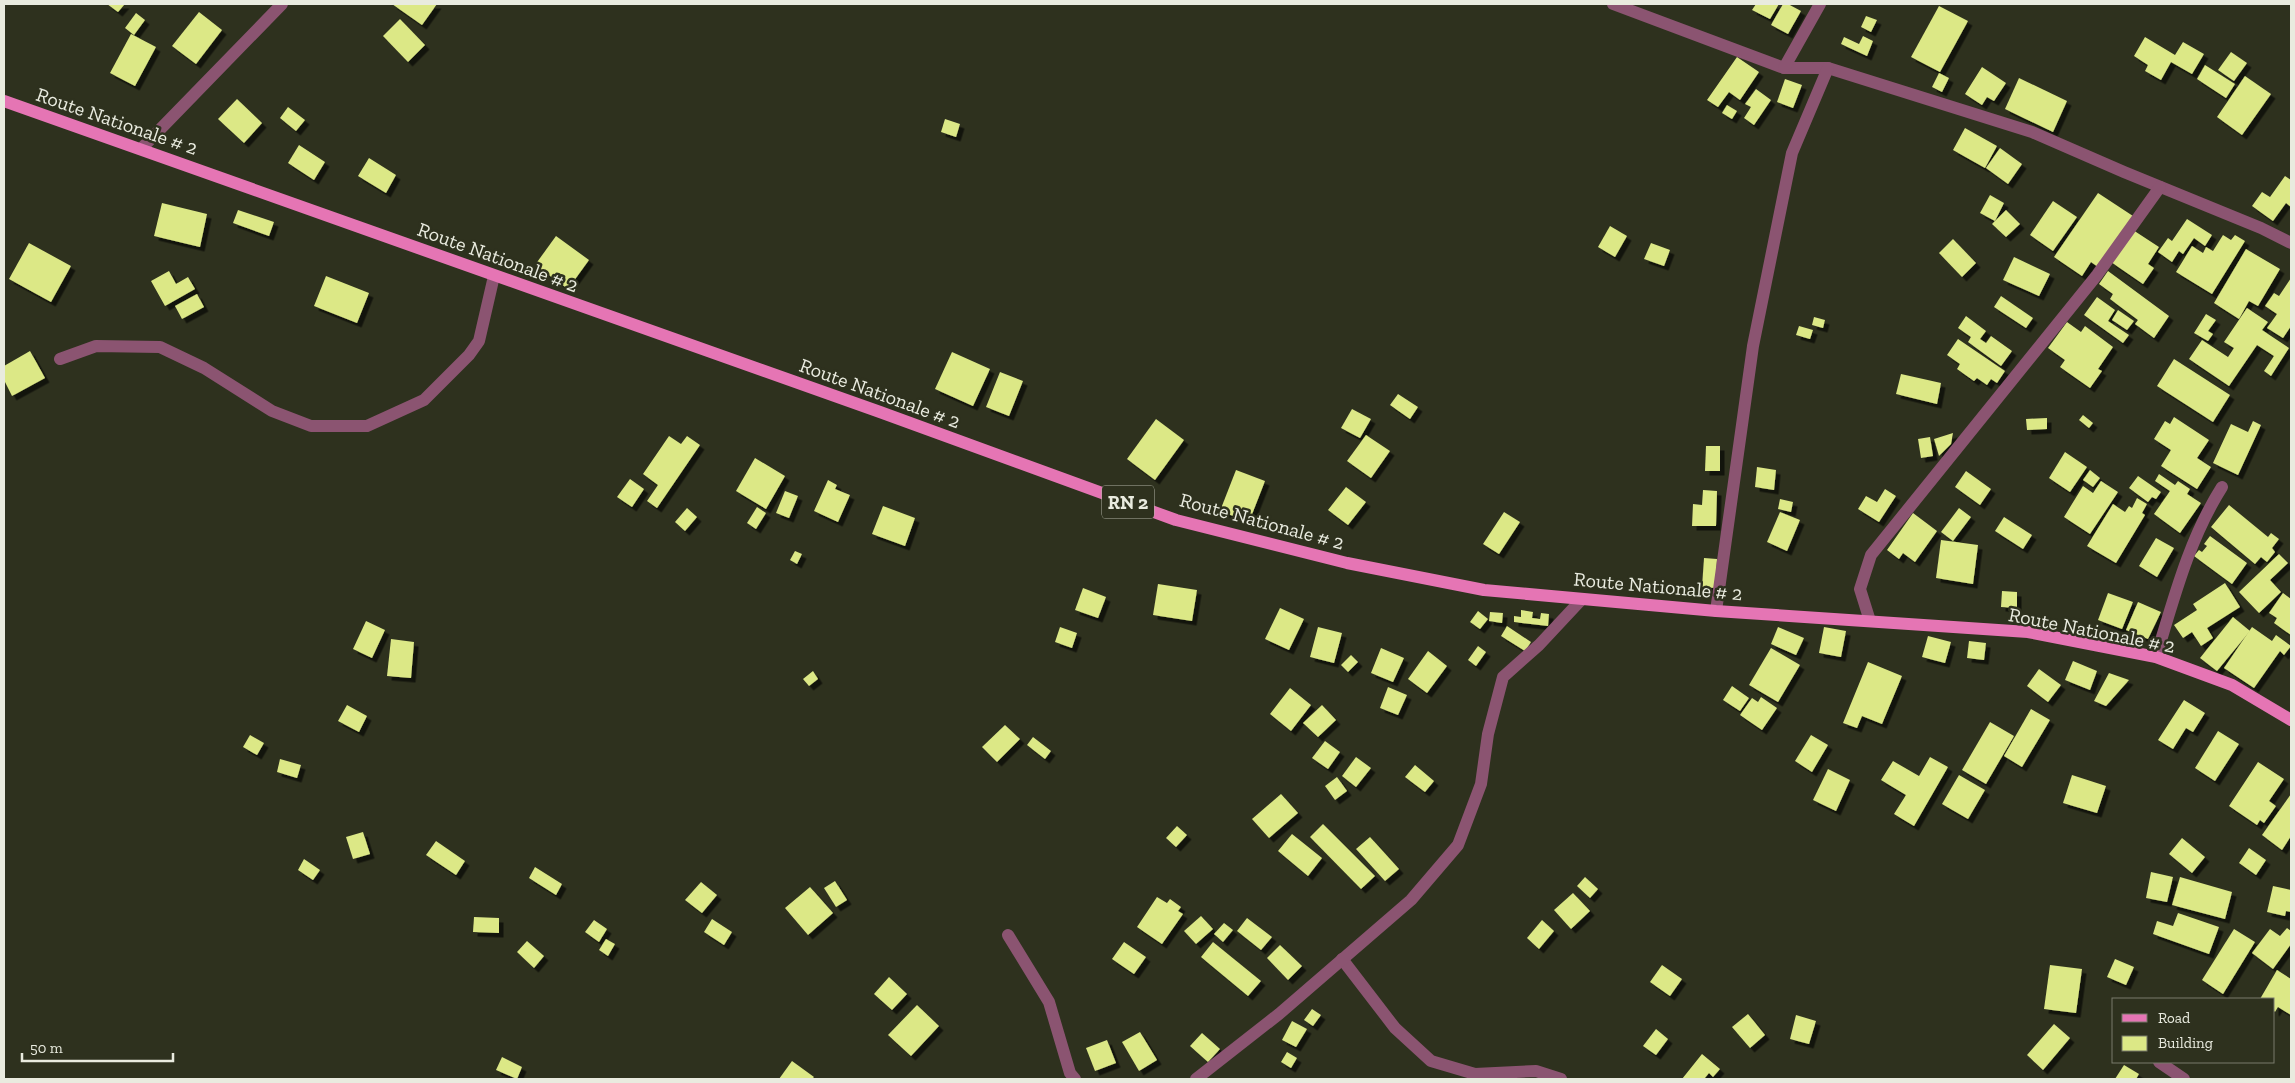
<svg xmlns="http://www.w3.org/2000/svg" width="2295" height="1083" viewBox="0 0 2295 1083" font-family="'Zilla Slab',serif">
<style>
.building{fill:#dce886;filter:url(#shadow)}
.lines{fill:none;stroke-linecap:round;stroke-linejoin:round}
.street{stroke:#8b5471;stroke-width:12}
.primary{stroke:#e575b4;stroke-width:12}
.labels{text-anchor:middle;dominant-baseline:central;stroke-width:5;stroke-linejoin:round;paint-order:stroke}
.shield{fill:#2e311e;stroke:#b1b3a5;stroke-width:1}
.shield-label{font-size:19px;font-weight:bold;fill:#e9ebdf}
.street-label{font-size:20px;fill:#e9ebdf;stroke:#2e311e}
</style>
<defs>
<filter id="shadow"><feDropShadow dx="4.5" dy="4.5" stdDeviation="0" flood-color="#0009"/></filter>
</defs>
<rect width="100%" height="100%" fill="#2e311e"/>
<g class="building">
<path d="M107 4H125L118 12Z"/>
<path d="M392 4H437L422 25Z"/>
<path d="M1756 4H1779L1770 19 1752 10Z"/>
<path d="M1783 4H1788L1801 11 1788 34 1771 25Z"/>
<path d="M1939 6 1968 21 1940 72 1911 57Z"/>
<path d="M199 12 222 30 196 64 172 46Z"/>
<path d="M136 13 145 20 134 35 125 28Z"/>
<path d="M1866 16 1877 20 1871 32 1861 27Z"/>
<path d="M400 19 425 45 408 62 383 36Z"/>
<path d="M131 34 156 47 135 86 110 73Z"/>
<path d="M1863 36 1873 41 1867 56 1841 44 1844 37 1859 44Z"/>
<path d="M2145 37 2175 55 2183 42 2204 54 2192 74 2171 62 2161 80 2145 71 2148 65 2134 56Z"/>
<path d="M2231 52 2247 63 2234 81 2218 70Z"/>
<path d="M1737 57 1759 72 1740 100 1729 92 1718 107 1707 100Z"/>
<path d="M2205 65 2235 84 2226 98 2197 79Z"/>
<path d="M1982 67 2006 83 1994 101 1987 97 1982 105 1965 94Z"/>
<path d="M1939 73 1949 78 1942 92 1932 87Z"/>
<path d="M2245 76 2271 94 2242 135 2217 117Z"/>
<path d="M2019 78 2067 101 2053 132 2005 109Z"/>
<path d="M1785 79 1802 85 1793 108 1777 102Z"/>
<path d="M1756 89 1771 100 1754 125 1744 118 1751 107 1745 104Z"/>
<path d="M237 99 262 123 244 143 218 119Z"/>
<path d="M1727 105 1737 111 1732 119 1722 113Z"/>
<path d="M288 107 305 120 296 131 280 118Z"/>
<path d="M945 119 960 124 956 137 941 132Z"/>
<path d="M1965 128 1997 146 1985 168 1953 150Z"/>
<path d="M299 145 325 162 314 180 288 163Z"/>
<path d="M2000 148 2022 164 2008 184 1986 168Z"/>
<path d="M369 158 396 175 386 193 358 176Z"/>
<path d="M2285 176 2291 180V207L2286 203 2273 221 2252 206 2262 192 2270 197Z"/>
<path d="M2098 193 2133 216 2098 267 2091 262 2082 276 2054 257Z"/>
<path d="M1990 195 2004 203 1995 221 1980 213Z"/>
<path d="M2053 201 2077 217 2053 251 2030 235Z"/>
<path d="M162 203 207 214 200 247 154 236Z"/>
<path d="M238 210 274 222 269 236 233 223Z"/>
<path d="M2006 210 2020 224 2006 237 1992 224Z"/>
<path d="M2187 219 2212 235 2205 246 2194 238 2183 254 2179 251 2172 262 2158 252 2168 238 2172 241Z"/>
<path d="M1610 226 1627 236 1615 257 1598 247Z"/>
<path d="M2133 230 2159 247 2148 264 2154 268 2143 284 2111 262Z"/>
<path d="M2223 235 2231 240 2235 235 2245 241 2212 294 2176 272 2192 246 2203 253 2206 247 2213 251Z"/>
<path d="M556 236 589 260 568 289 535 265Z"/>
<path d="M1953 239 1976 263 1962 277 1939 253Z"/>
<path d="M29 243 71 266 51 302 9 279Z"/>
<path d="M1651 243 1670 250 1664 266 1644 259Z"/>
<path d="M2246 249 2280 269 2258 306 2249 301 2239 319 2214 303Z"/>
<path d="M2014 257 2050 274 2039 296 2003 280Z"/>
<path d="M169 271 176 284 188 277 195 289 165 306 151 281Z"/>
<path d="M2108 271 2169 316 2154 338 2135 324 2138 320 2110 299 2113 294 2099 284Z"/>
<path d="M326 276 369 293 357 323 314 306Z"/>
<path d="M2291 278V326L2283 338 2267 328 2277 314 2265 306 2274 293 2279 296Z"/>
<path d="M197 294 204 307 182 319 175 306Z"/>
<path d="M2001 296 2033 318 2026 328 1994 307Z"/>
<path d="M2097 297 2115 310 2108 321 2129 335 2123 343 2084 315Z"/>
<path d="M2247 308 2268 322 2262 330 2289 348 2271 376 2264 371 2274 356 2257 345 2229 386 2189 359 2202 340 2228 357 2234 348 2224 342Z"/>
<path d="M2118 310 2134 321 2127 330 2112 320Z"/>
<path d="M2206 314 2216 320 2208 331 2213 334 2208 341 2194 333Z"/>
<path d="M1966 316 1986 331 1980 339 1986 343 1991 336 2012 351 2001 366 1968 342 1971 337 1958 328Z"/>
<path d="M1814 317 1825 320 1823 328 1812 325Z"/>
<path d="M2067 322 2081 332 2085 326 2113 347 2098 369 2102 371 2090 388 2060 367 2065 360 2048 348Z"/>
<path d="M1799 326 1813 330 1810 339 1796 335Z"/>
<path d="M1958 339 2005 371 1997 383 1991 379 1987 385 1977 378 1974 381 1957 369 1960 364 1947 355Z"/>
<path d="M30 351 45 378 12 396 4 380V366Z"/>
<path d="M952 352 990 369 973 406 935 389Z"/>
<path d="M2174 359 2230 395 2213 422 2157 386Z"/>
<path d="M1000 372 1023 381 1009 416 986 407Z"/>
<path d="M1901 374 1941 383 1937 404 1896 394Z"/>
<path d="M1398 394 1418 407 1410 419 1390 405Z"/>
<path d="M1352 409 1371 419 1360 438 1341 428Z"/>
<path d="M2083 415 2093 423 2089 428 2079 420Z"/>
<path d="M2174 417 2209 440 2197 458 2211 467 2197 489 2161 466 2171 450 2154 439 2165 421 2170 424Z"/>
<path d="M2047 418V429L2027 430 2026 419Z"/>
<path d="M1156 419 1184 440 1155 480 1127 459Z"/>
<path d="M2253 421 2261 425 2238 475 2213 463 2231 424 2248 432Z"/>
<path d="M1953 433 1951 444 1939 456 1934 439Z"/>
<path d="M1366 435 1390 451 1371 478 1347 461Z"/>
<path d="M669 436 681 444 687 436 700 445 657 508 647 501 658 485 643 474Z"/>
<path d="M1930 437 1933 456 1921 458 1918 439Z"/>
<path d="M1706 446H1720V471H1705Z"/>
<path d="M2065 452 2087 467 2070 492 2049 478Z"/>
<path d="M755 458 785 476 766 509 736 491Z"/>
<path d="M1757 467 1776 470 1774 490 1755 487Z"/>
<path d="M1236 470 1265 481 1249 522 1220 511Z"/>
<path d="M2090 470 2100 478 2093 487 2083 480Z"/>
<path d="M1966 471 1991 489 1980 505 1955 487Z"/>
<path d="M2159 474 2175 485 2178 481 2190 489 2187 494 2201 503 2180 533 2154 514 2170 491 2155 481Z"/>
<path d="M2138 476 2161 492 2156 499 2152 497 2148 502 2129 488Z"/>
<path d="M630 479 644 489 632 507 617 497Z"/>
<path d="M828 480 837 485 835 489 850 495 838 522 814 511Z"/>
<path d="M2101 481 2118 492 2090 534 2064 517 2083 486 2093 493Z"/>
<path d="M1346 487 1366 502 1348 525 1328 510Z"/>
<path d="M1885 489 1896 496 1879 522 1858 509 1866 496 1877 502Z"/>
<path d="M1703 490 1717 491 1716 526H1692L1693 504 1702 505Z"/>
<path d="M785 491 798 496 789 518 776 513Z"/>
<path d="M2137 498 2147 504 2142 513 2145 515 2116 563 2087 546 2113 504 2125 512 2129 506 2132 508Z"/>
<path d="M1780 499 1793 502 1791 512 1778 509Z"/>
<path d="M2229 505 2268 537 2271 533 2279 539 2272 548 2275 552 2267 562 2261 557 2255 564 2211 527Z"/>
<path d="M883 506 915 518 905 546 872 534Z"/>
<path d="M757 507 766 513 756 529 747 523Z"/>
<path d="M687 508 697 517 685 531 675 522Z"/>
<path d="M1959 508 1971 517 1953 541 1941 532Z"/>
<path d="M1504 512 1520 522 1499 554 1483 544Z"/>
<path d="M1780 512 1800 520 1787 551 1767 542Z"/>
<path d="M1913 513 1937 531 1915 562 1903 553 1899 559 1887 550Z"/>
<path d="M2004 517 2032 535 2023 549 1995 531Z"/>
<path d="M2210 536 2247 563 2232 584 2194 556 2199 550 2202 552 2207 546 2204 544Z"/>
<path d="M2156 538 2174 548 2157 577 2139 566Z"/>
<path d="M1941 540 1978 545 1973 584 1936 578Z"/>
<path d="M795 551 802 554 797 564 790 560Z"/>
<path d="M2279 554 2288 563 2270 580 2281 592 2259 613 2239 592Z"/>
<path d="M1704 558 1717 559 1715 588 1702 587Z"/>
<path d="M2225 583 2240 607 2207 628 2213 638 2201 646 2192 632 2183 638 2174 625 2197 610 2193 604Z"/>
<path d="M1158 584 1197 590 1192 621 1153 615Z"/>
<path d="M1083 588 1106 597 1098 618 1075 610Z"/>
<path d="M2002 591 2017 592V608L2001 607Z"/>
<path d="M2108 593 2133 602 2122 629 2098 620Z"/>
<path d="M2283 593 2291 599V635L2274 623 2277 618 2269 613Z"/>
<path d="M2138 602 2161 612 2148 639 2126 630Z"/>
<path d="M1280 608 1304 619 1289 650 1265 639Z"/>
<path d="M1521 610 1533 612 1532 618 1540 619 1541 613 1549 614 1548 626 1514 622V616L1521 617Z"/>
<path d="M1478 611 1488 619 1480 629 1470 622Z"/>
<path d="M1490 612 1503 613 1502 623 1489 621Z"/>
<path d="M2233 617 2250 631 2217 671 2200 658Z"/>
<path d="M366 621 385 630 372 658 353 649Z"/>
<path d="M1507 626 1531 642 1525 651 1501 636Z"/>
<path d="M1060 627 1077 633 1072 648 1055 642Z"/>
<path d="M1318 627 1342 633 1334 663 1310 657Z"/>
<path d="M1778 627 1804 638 1796 655 1771 644Z"/>
<path d="M1824 627 1846 631 1841 657 1819 653Z"/>
<path d="M2252 627 2272 641 2276 635 2291 646 2284 655 2280 651 2254 688 2224 668Z"/>
<path d="M1928 636 1951 642 1945 663 1922 657Z"/>
<path d="M391 639 414 642 411 678 387 676Z"/>
<path d="M1969 641 1986 643 1984 660 1967 658Z"/>
<path d="M1478 646 1486 652 1476 666 1468 660Z"/>
<path d="M1381 648 1404 658 1393 682 1371 673Z"/>
<path d="M1771 648 1800 665 1778 702 1749 685Z"/>
<path d="M1428 651 1447 666 1427 693 1408 679Z"/>
<path d="M1351 655 1358 662 1348 672 1341 665Z"/>
<path d="M2073 661 2097 671 2090 690 2065 680Z"/>
<path d="M1868 662 1902 676 1882 724 1862 716 1857 728 1843 723Z"/>
<path d="M2039 669 2061 685 2048 702 2027 686Z"/>
<path d="M813 671 818 679 809 686 803 679Z"/>
<path d="M2109 673 2129 680 2106 706 2094 701Z"/>
<path d="M1732 686 1749 698 1740 711 1723 700Z"/>
<path d="M1388 687 1407 695 1398 715 1380 708Z"/>
<path d="M1290 688 1311 705 1291 731 1270 714Z"/>
<path d="M1761 697 1777 708 1762 730 1740 715 1752 698 1758 702Z"/>
<path d="M2184 700 2205 713 2193 732 2186 728 2173 749 2158 740Z"/>
<path d="M347 705 367 716 359 732 338 721Z"/>
<path d="M1322 705 1336 720 1318 737 1303 723Z"/>
<path d="M2031 709 2050 720 2022 767 2004 756Z"/>
<path d="M1990 722 2014 736 1986 784 1962 770Z"/>
<path d="M1005 725 1020 739 997 762 982 747Z"/>
<path d="M2218 731 2239 744 2215 781 2195 768Z"/>
<path d="M250 735 264 743 257 755 243 747Z"/>
<path d="M1811 735 1828 745 1812 772 1795 761Z"/>
<path d="M1033 737 1051 751 1045 759 1027 745Z"/>
<path d="M1325 741 1340 752 1328 769 1312 758Z"/>
<path d="M1356 757 1371 768 1356 787 1342 776Z"/>
<path d="M1930 757 1948 767 1914 826 1894 814 1906 795 1881 780 1893 761 1919 776Z"/>
<path d="M280 759 301 765 297 778 277 772Z"/>
<path d="M2258 762 2284 779 2269 801 2276 806 2264 823 2260 820 2257 825 2229 806Z"/>
<path d="M1415 765 1434 781 1425 792 1405 777Z"/>
<path d="M1828 769 1850 780 1836 811 1813 800Z"/>
<path d="M1959 775 1985 790 1968 819 1942 804Z"/>
<path d="M2072 775 2106 786 2097 813 2063 803Z"/>
<path d="M1337 777 1347 791 1335 800 1325 786Z"/>
<path d="M1281 794 1298 813 1269 838 1252 819Z"/>
<path d="M2291 794V836L2282 850 2262 835Z"/>
<path d="M1323 824 1375 876 1361 889 1310 837Z"/>
<path d="M1177 826 1187 835 1176 847 1166 838Z"/>
<path d="M363 832 370 854 353 859 346 837Z"/>
<path d="M1292 834 1322 858 1308 876 1278 851Z"/>
<path d="M1370 837 1399 869 1385 881 1356 849Z"/>
<path d="M2182 838 2205 857 2192 873 2169 854Z"/>
<path d="M436 841 465 861 456 875 426 855Z"/>
<path d="M2249 848 2266 860 2256 875 2239 863Z"/>
<path d="M304 859 320 870 313 880 298 870Z"/>
<path d="M535 867 562 884 556 895 529 878Z"/>
<path d="M2151 872 2173 877 2167 902 2146 898Z"/>
<path d="M1585 877 1598 889 1590 898 1577 886Z"/>
<path d="M2180 877 2232 892 2225 919 2172 905Z"/>
<path d="M835 881 847 900 836 907 824 888Z"/>
<path d="M701 882 717 895 702 913 685 900Z"/>
<path d="M2273 886 2291 890V912L2286 911 2285 916 2267 912Z"/>
<path d="M810 887 833 913 808 935 785 908Z"/>
<path d="M1573 893 1590 911 1571 929 1554 910Z"/>
<path d="M1157 897 1167 903 1170 899 1181 907 1178 911 1183 914 1162 944 1137 927Z"/>
<path d="M2178 913 2219 927 2209 954 2153 934 2157 921 2173 926Z"/>
<path d="M1201 916 1213 929 1196 944 1184 931Z"/>
<path d="M474 917 499 918V933L473 932Z"/>
<path d="M1247 918 1272 937 1261 950 1237 931Z"/>
<path d="M712 919 732 932 724 945 704 932Z"/>
<path d="M594 920 607 929 599 942 585 932Z"/>
<path d="M1542 920 1554 931 1539 949 1527 938Z"/>
<path d="M1224 923 1233 930 1223 942 1214 934Z"/>
<path d="M2287 928 2291 931V944L2273 969 2252 953 2270 929 2280 936Z"/>
<path d="M2234 929 2255 942 2223 994 2202 980Z"/>
<path d="M606 939 615 944 608 956 599 950Z"/>
<path d="M527 941 544 956 534 968 517 952Z"/>
<path d="M1124 942 1146 957 1134 974 1112 959Z"/>
<path d="M1213 942 1261 981 1248 996 1201 957Z"/>
<path d="M1280 945 1302 966 1288 980 1267 958Z"/>
<path d="M2115 959 2134 967 2126 985 2107 977Z"/>
<path d="M1662 965 1682 979 1670 996 1650 982Z"/>
<path d="M2050 965 2082 969 2076 1013 2044 1009Z"/>
<path d="M2277 970 2291 979V1015L2278 1007 2275 1012 2274 1011V999H2260Z"/>
<path d="M889 977 907 994 892 1010 874 994Z"/>
<path d="M917 1005 939 1026 911 1056 888 1035Z"/>
<path d="M1312 1009 1321 1015 1313 1026 1304 1020Z"/>
<path d="M1748 1014 1765 1035 1750 1048 1732 1027Z"/>
<path d="M1796 1015 1816 1021 1809 1044 1790 1039Z"/>
<path d="M1292 1021 1307 1029 1296 1047 1282 1040Z"/>
<path d="M2054 1024 2070 1038 2043 1070 2027 1055Z"/>
<path d="M1656 1029 1668 1039 1656 1055 1643 1046Z"/>
<path d="M1140 1032 1157 1060 1139 1071 1122 1042Z"/>
<path d="M1202 1033 1220 1049 1208 1062 1190 1046Z"/>
<path d="M1107 1040 1116 1063 1095 1071 1086 1048Z"/>
<path d="M1287 1052 1297 1058 1291 1068 1281 1062Z"/>
<path d="M1702 1054 1720 1069 1713 1077 1709 1073 1704 1079H1682Z"/>
<path d="M502 1057 522 1067 517 1079 496 1070Z"/>
<path d="M792 1061 814 1077 812 1079H779Z"/>
<path d="M2124 1065 2139 1074 2136 1079H2115Z"/>
</g>
<g class="lines">
<g class="street">
<path d="M1613 4 1784 68H1828L2032 132 2124 172 2261 228 2291 243"/>
<path d="M1784 68 1820 4"/>
<path d="M141 149 282 4"/>
<path d="M60 359 96 346 160 347 204 368 272 411 311 426H367L424 400 469 355 479 341 494 276"/>
<path d="M1716 611 1753 346 1792 153 1828 68"/>
<path d="M1870 621 1860 589 1871 555 2097 275 2160 187"/>
<path d="M2156 657C2174 598 2189 539 2222 487"/>
<path d="M1008 935 1049 1002 1070 1073 1075 1079"/>
<path d="M1342 959 1395 1028 1431 1061 1475 1074 1536 1071 1561 1079"/>
<path d="M2159 1062 2184 1079"/>
<path d="M1196 1079 1279 1014 1411 900 1458 845 1481 784 1488 734 1503 677 1539 645 1582 599"/>
</g>
<path class="primary" d="M4 101 880 412 1176 520 1347 563 1484 590 1716 611 2028 632 2156 657 2232 685 2291 720"/>
</g>
<g class="labels">
<rect class="shield" x="1102" y="485.5" width="52" height="33" rx="4"/>
<g class="shield-label">
<text x="1128" y="502">RN 2</text>
</g>
<g class="street-label">
<text transform="translate(117 121) rotate(19)">Route Nationale # 2</text>
<text transform="translate(498 257) rotate(20)">Route Nationale # 2</text>
<text transform="translate(880 393) rotate(20)">Route Nationale # 2</text>
<text transform="translate(1262 521) rotate(15)">Route Nationale # 2</text>
<text transform="translate(1658 586) rotate(5)">Route Nationale # 2</text>
<text transform="translate(2092 630) rotate(11)">Route Nationale # 2</text>
</g>
</g>
<rect width="2295" height="1083" fill="none" stroke="#e9ebdf" stroke-width="10"/>
<rect x="2112" y="998" width="162" height="65" fill="#2e311e" stroke="#797b6b"/>
<rect x="2122" y="1014" width="25" height="8" fill="#e575b4" stroke="#797b6b"/>
<text x="2158" y="1023" font-size="15" fill="#e9ebdf">Road</text>
<rect x="2122" y="1036" width="25" height="15" fill="#dce886" stroke="#797b6b"/>
<text x="2158" y="1048" font-size="15" fill="#e9ebdf">Building</text>
<path d="M22 1053v8h151v-8" fill="none" stroke="#e9ebdf" stroke-width="2.5"/>
<text x="30" y="1053" font-size="15" fill="#e9ebdf" stroke="#2e311e" stroke-width="4" paint-order="stroke">50 m</text>
</svg>
